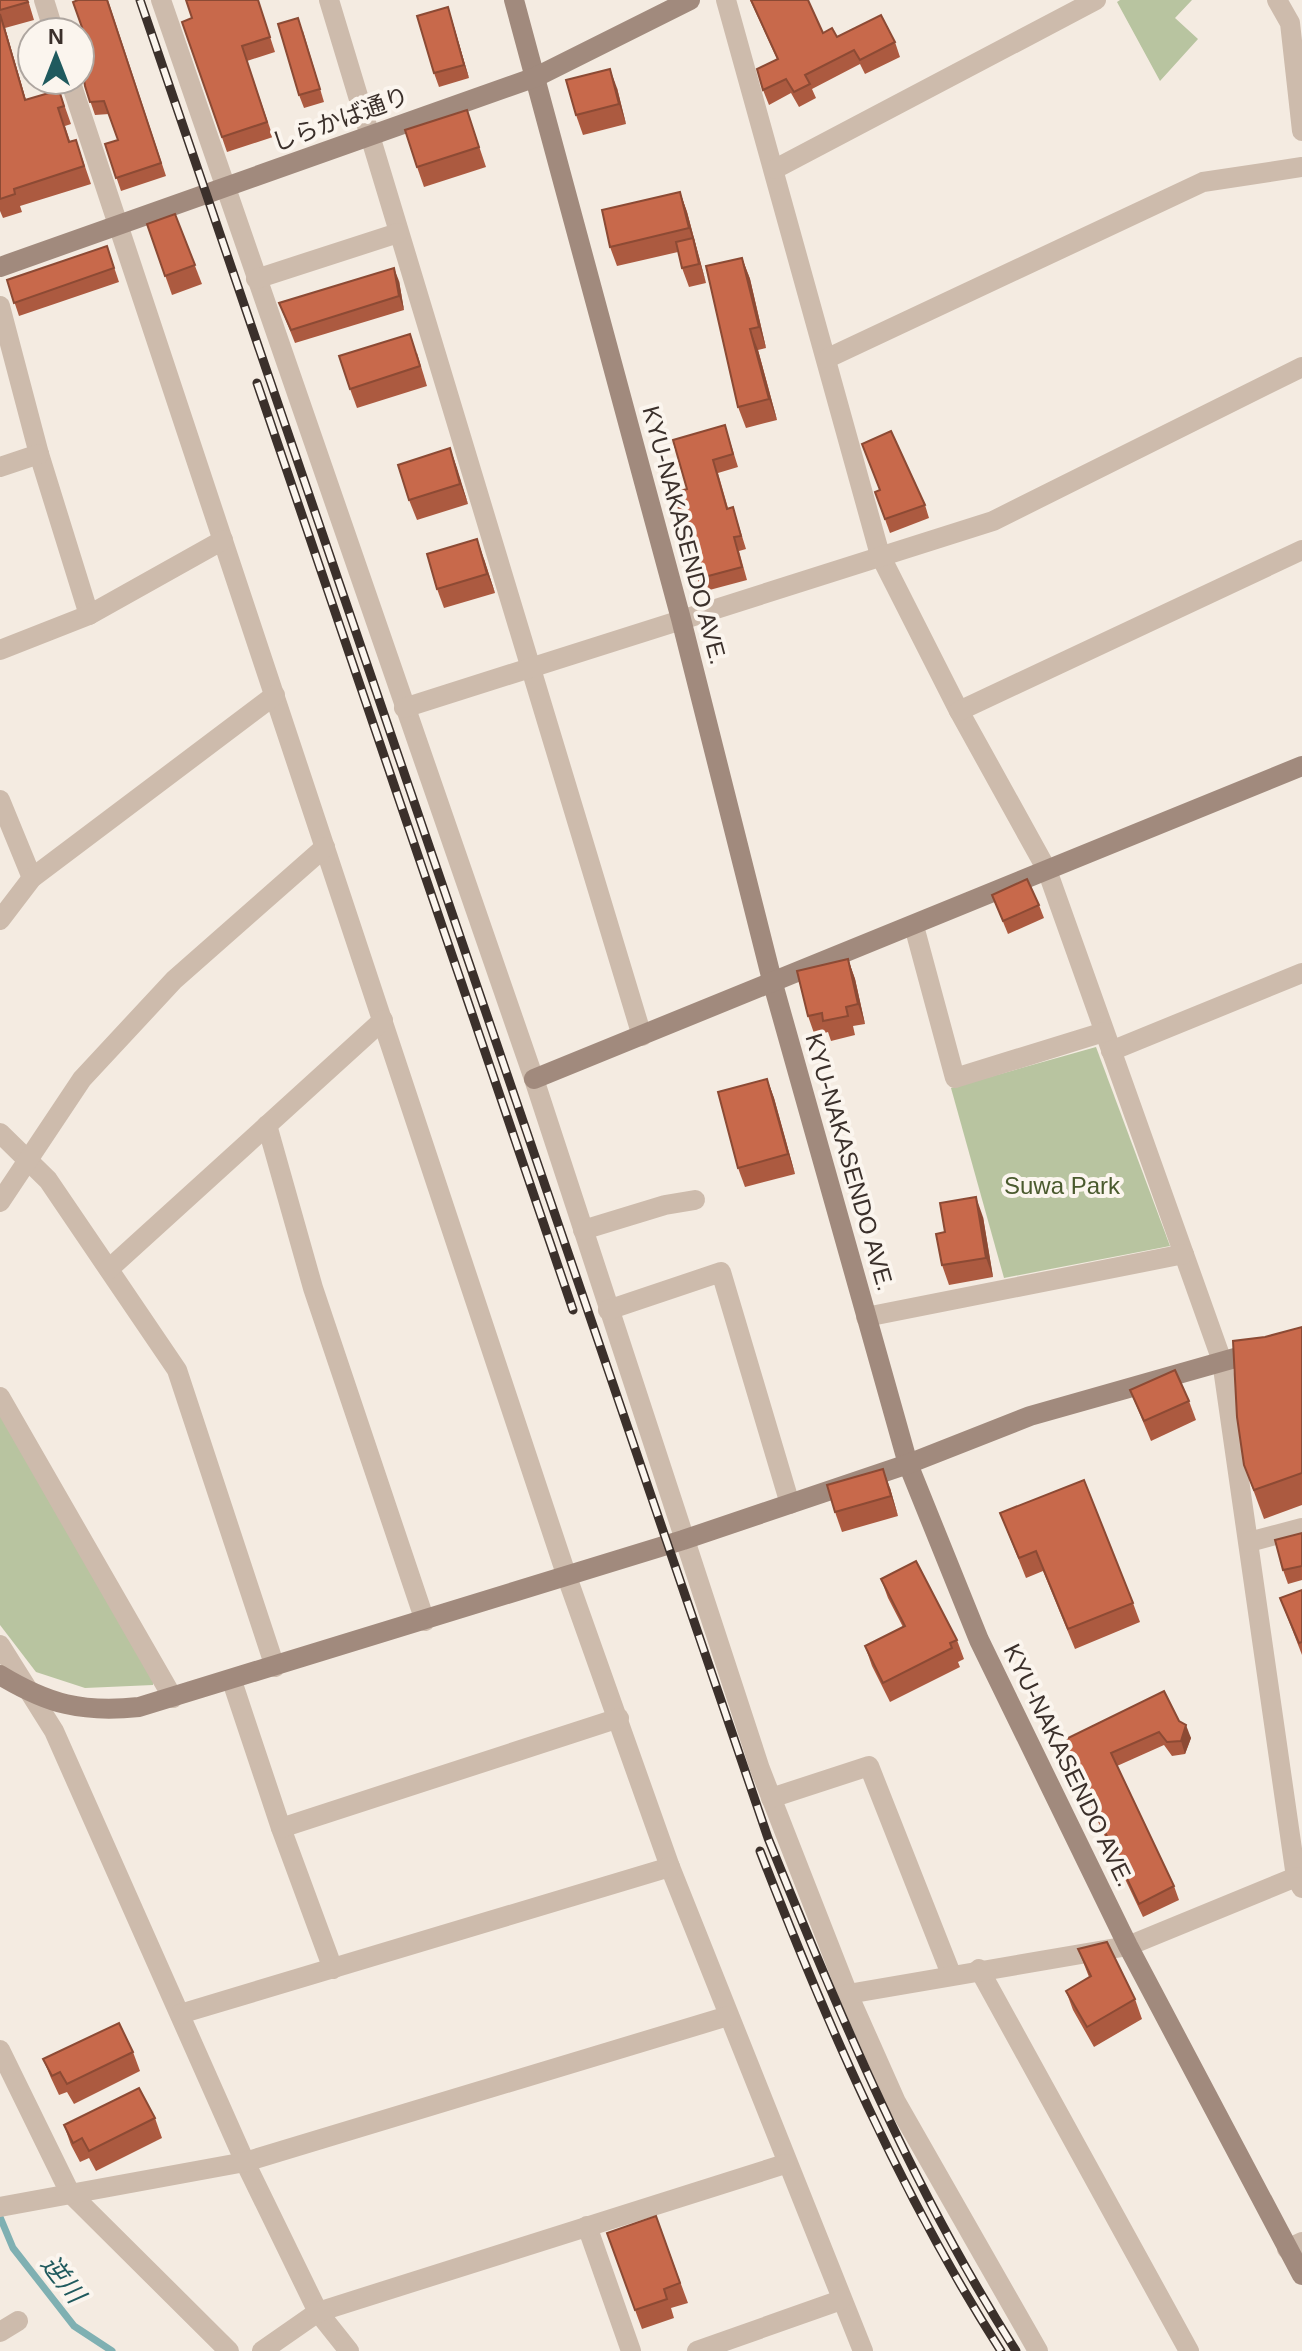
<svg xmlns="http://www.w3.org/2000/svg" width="1302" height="2351" viewBox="0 0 1302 2351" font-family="Arial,'Noto Sans JP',sans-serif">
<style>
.green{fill:#b8c4a0}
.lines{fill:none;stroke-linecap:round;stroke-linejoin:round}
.stream{stroke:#7fb0b2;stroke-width:7}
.street{stroke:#cdbbac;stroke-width:20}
.secondary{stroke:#a18a7d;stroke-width:20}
.rail-casing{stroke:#3b302b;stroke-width:9}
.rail{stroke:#fbf5ee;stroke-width:6;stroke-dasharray:18;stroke-linecap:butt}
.wall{fill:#ac5a40}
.shaded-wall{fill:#8c4a34}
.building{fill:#c8694b;stroke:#8c4a34;stroke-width:2}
.labels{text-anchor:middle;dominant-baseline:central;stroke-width:8;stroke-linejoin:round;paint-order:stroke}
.street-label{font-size:24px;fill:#3b302b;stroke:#fbf5ee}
.park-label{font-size:24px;fill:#4a5a2e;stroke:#fbf5ee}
.water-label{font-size:26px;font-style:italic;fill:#1f5a5e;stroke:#fbf5ee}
</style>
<rect width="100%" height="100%" fill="#f4ebe1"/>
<g class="green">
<path d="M1120 0H1192L1175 18 1198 39 1160 81 1117 2Z"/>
<path d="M1096 1047 1170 1246 1004 1278 951 1088Z"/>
<path d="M0 1411 153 1677V1685L85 1688 36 1672 0 1625Z"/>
</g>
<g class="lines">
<path class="stream" d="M0 2217 13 2248 74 2326 112 2351"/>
<g class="street">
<path d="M44 0 54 32"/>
<path d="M161 0 534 1079 760 1769 848 1994 896 2102 1038 2351"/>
<path d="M329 0 642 1036"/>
<path d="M726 0 880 555 959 711 1047 870 1222 1361 1296 1877 1302 1874"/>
<path d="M1277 0 1290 23 1302 131"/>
<path d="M70 80 567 1577 670 1867 863 2351"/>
<path d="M775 169 1096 0"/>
<path d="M256 279 398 233"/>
<path d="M0 306 39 454 89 615"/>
<path d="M828 358 1203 182 1302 167"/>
<path d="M0 467 39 454"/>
<path d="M0 650 89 615 223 540"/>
<path d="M404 708 993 521 1302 367"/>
<path d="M959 711 1302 550"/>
<path d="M0 800 32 878"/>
<path d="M0 920 32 878 275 695"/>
<path d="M914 926 955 1078 1104 1032"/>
<path d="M1111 1051 1302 973"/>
<path d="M267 1125 313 1288 425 1621"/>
<path d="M0 1133 48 1180 177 1370 275 1667"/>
<path d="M0 1202 82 1079 174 980 325 847"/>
<path d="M583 1230 665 1205 695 1200"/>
<path d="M109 1269 383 1020"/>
<path d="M608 1310 721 1272 790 1504"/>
<path d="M866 1317 1184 1254"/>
<path d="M0 1397 173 1698"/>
<path d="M1249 1542 1302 1528"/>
<path d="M0 1645 54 1731 245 2162 318 2312 349 2351"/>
<path d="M232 1681 281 1828 333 1969"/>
<path d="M771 1798 869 1766 951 1974"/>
<path d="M281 1828 619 1718"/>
<path d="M979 1969 1189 2351"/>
<path d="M848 1994 1128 1946 1296 1877 1302 1888"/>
<path d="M180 2014 670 1867"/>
<path d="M0 2050 70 2193 229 2351"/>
<path d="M0 2207 245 2162 728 2016"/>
<path d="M587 2226 631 2351"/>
<path d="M1287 2249 1302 2242"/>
<path d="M0 2332 18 2321"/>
<path d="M262 2351 318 2312 785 2164"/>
<path d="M697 2351 841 2300"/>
</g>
<g class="secondary">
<path d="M514 0 681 619 773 984 908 1464 979 1640 1128 1946 1302 2275"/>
<path d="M0 267 536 77 690 0"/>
<path d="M534 1079 1302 766"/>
<path d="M0 1675C48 1704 82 1713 139 1707L683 1540 908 1464 1030 1416 1302 1339"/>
</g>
<defs>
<g id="rail">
<path d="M140 0 768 1838C839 2014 913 2190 1016 2351"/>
<path d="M257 383 573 1310"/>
<path d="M760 1851C827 2024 901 2195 1001 2351"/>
</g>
</defs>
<use href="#rail" class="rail-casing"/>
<use href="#rail" class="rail"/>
</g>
<g class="wall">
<path d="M0 0H28L34 20 5 28 26 100 59 90 71 124 65 126 70 141 76 140 91 184 20 206 22 212 3 218 0 211Z"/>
<path d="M108 0 166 176 121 191 105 144 118 140 109 114 95 115 85 86 89 47Z"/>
<path d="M258 0 275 52 247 61 273 137 227 152 182 22Z"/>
<path d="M750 0H808L823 33 837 37 895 42 900 57 865 74 860 64 812 89 816 98 799 107 791 93 769 105 763 90 777 59Z"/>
<path d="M452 20 469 78 439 87 434 73Z"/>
<path d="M303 31 324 102 304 108 299 95Z"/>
<path d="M617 88 626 124 583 135 576 115Z"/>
<path d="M467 110 486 167 424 187 417 167Z"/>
<path d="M680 192 687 212 706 283 689 287 682 268 678 252 617 266 610 247Z"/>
<path d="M175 214 202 284 172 295 147 224Z"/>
<path d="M107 246 119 282 19 316 7 280Z"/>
<path d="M742 258 750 279 766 348 758 350 777 420 746 428 738 407Z"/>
<path d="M399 281 404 310 295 343 279 303Z"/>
<path d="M417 353 427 386 357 408 350 389Z"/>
<path d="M729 438 738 467 718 473 728 508 733 507 746 549 739 551 747 580 702 592 693 565 688 566 683 553 682 520 687 489Z"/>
<path d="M450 448 468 504 417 520 409 500Z"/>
<path d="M875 492 925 505 929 518 890 533Z"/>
<path d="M484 559 495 593 444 608 437 589Z"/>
<path d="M992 895 1039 905 1044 918 1008 934Z"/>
<path d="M848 959 855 979 865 1024 853 1026 855 1035 831 1041 828 1032 815 1036 808 1016Z"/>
<path d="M767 1079 774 1098 795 1174 745 1187 738 1168Z"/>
<path d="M983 1217 993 1277 949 1285 942 1265 945 1232Z"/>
<path d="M1302 1327V1505L1264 1519 1244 1465 1265 1337Z"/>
<path d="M1130 1390 1189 1401 1196 1420 1151 1441Z"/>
<path d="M890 1488 898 1516 842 1532 835 1512Z"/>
<path d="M1000 1513 1133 1603 1140 1622 1075 1649 1043 1571 1026 1578Z"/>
<path d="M1302 1533V1580L1288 1584 1283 1570Z"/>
<path d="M881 1579 957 1640 964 1659 958 1662 960 1667 890 1702 872 1666 865 1646 903 1627 888 1598Z"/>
<path d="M1302 1590V1655L1280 1598Z"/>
<path d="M1179 1721 1191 1738 1185 1754 1172 1756 1164 1745 1117 1766 1174 1886 1179 1900 1143 1917 1066 1754 1062 1741Z"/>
<path d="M1078 1949 1135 1999 1142 2019 1094 2047 1073 2010 1066 1991 1089 1977Z"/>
<path d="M133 2052 140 2071 74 2104 67 2092 59 2095 51 2078 43 2059Z"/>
<path d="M155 2118 162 2138 96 2171 89 2158 80 2162 71 2145 64 2125Z"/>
<path d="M656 2216 688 2303 671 2308 674 2318 642 2329 635 2310Z"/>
</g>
<g class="shaded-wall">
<path d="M448 7 452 20 469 78 464 65Z"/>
<path d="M0 13 5 28 31 118 25 100Z"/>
<path d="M610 69 617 88 626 124 619 104Z"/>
<path d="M680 192 687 212 706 283 689 228Z"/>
<path d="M742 258 750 279 766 348 759 327Z"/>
<path d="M394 268 399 281 404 310 399 296Z"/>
<path d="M750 329 758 350 777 420 769 399Z"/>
<path d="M450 448 457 468 468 504 460 484Z"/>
<path d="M477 539 484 559 495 593 487 574Z"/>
<path d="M848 959 855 979 865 1024 858 1004Z"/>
<path d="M767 1079 774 1098 795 1174 788 1154Z"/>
<path d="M976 1197 983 1217 993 1277 986 1258Z"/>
<path d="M883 1469 890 1488 898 1516 891 1496Z"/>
<path d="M1186 1725 1191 1738 1185 1754 1181 1741Z"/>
</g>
<g class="building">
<path d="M0 0H27L28 2 0 10Z"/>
<path d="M78 0H107L161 163 116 178 105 144 118 140 104 101 90 102 85 86 83 73 87 67 81 50 89 47 73 2Z"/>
<path d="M186 0H258L270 37 242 46 267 122 222 137 182 22 192 18Z"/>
<path d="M751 0H808L823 33 832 28 837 37 881 15 895 42 860 60 854 50 805 75 810 84 794 92 786 79 763 90 757 69 778 59Z"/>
<path d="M448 7 464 65 434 73 417 16Z"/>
<path d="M0 14 25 100 59 90 64 106 58 108 69 142 76 140 84 166 14 189 15 194 0 199Z"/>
<path d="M298 18 320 89 299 95 278 24Z"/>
<path d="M610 69 619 104 576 115 566 80Z"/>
<path d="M467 110 479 147 417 167 405 130Z"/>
<path d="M680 192 689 228 610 247 602 210Z"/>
<path d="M175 214 195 265 165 276 147 224Z"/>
<path d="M693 238 699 264 682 268 676 242Z"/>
<path d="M107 246 114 268 14 303 7 280Z"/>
<path d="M742 258 759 327 750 329 769 399 738 407 706 266Z"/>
<path d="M394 268 399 296 291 330 279 303Z"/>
<path d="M410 334 420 366 350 389 339 356Z"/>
<path d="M725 425 733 454 713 460 727 509 733 507 741 536 734 537 742 567 697 579 689 551 683 553 675 522 682 520 674 493 687 489 673 440Z"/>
<path d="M891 431 925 505 885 519 875 492 880 490 862 444Z"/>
<path d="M450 448 460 484 409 500 398 465Z"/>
<path d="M477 539 487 574 437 589 427 554Z"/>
<path d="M1027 879 1039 905 1003 921 992 895Z"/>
<path d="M848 959 858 1004 846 1007 848 1016 823 1021 822 1013 808 1016 797 971Z"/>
<path d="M767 1079 788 1154 738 1168 718 1092Z"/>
<path d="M976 1197 986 1258 942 1265 936 1234 945 1232 940 1203Z"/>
<path d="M1302 1327V1473L1254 1490 1244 1465 1237 1417 1233 1341 1265 1337Z"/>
<path d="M1175 1370 1189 1401 1144 1421 1130 1390Z"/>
<path d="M883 1469 891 1496 835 1512 827 1485Z"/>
<path d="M1084 1480 1133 1603 1068 1629 1036 1551 1019 1558 1000 1513Z"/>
<path d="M1302 1533V1566L1283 1570 1275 1540Z"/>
<path d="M916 1561 957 1640 950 1643 952 1648 883 1683 865 1646 905 1626 881 1579Z"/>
<path d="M1302 1590V1642L1299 1643 1280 1598Z"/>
<path d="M1164 1691 1179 1721 1186 1725 1181 1741 1167 1742 1159 1732 1111 1753 1174 1886 1139 1904 1062 1741Z"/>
<path d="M1107 1942 1135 1999 1087 2027 1066 1991 1091 1976 1078 1949Z"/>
<path d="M119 2023 133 2052 67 2084 60 2072 52 2076 43 2059Z"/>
<path d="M139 2088 155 2118 89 2151 82 2138 73 2143 64 2125Z"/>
<path d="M656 2216 680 2283 664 2289 667 2299 635 2310 607 2233Z"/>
</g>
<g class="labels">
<g class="street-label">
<text transform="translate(340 119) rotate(-20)">しらかば通り</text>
<text transform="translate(685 535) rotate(75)">KYU-NAKASENDO AVE.</text>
<text transform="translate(850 1162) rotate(74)">KYU-NAKASENDO AVE.</text>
<text transform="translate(1069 1765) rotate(64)">KYU-NAKASENDO AVE.</text>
</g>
<g class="park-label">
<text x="1062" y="1185">Suwa Park</text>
</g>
<g class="water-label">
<text transform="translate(63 2279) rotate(52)">逆川</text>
</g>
</g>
<g transform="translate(56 56)"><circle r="38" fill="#fbf5ee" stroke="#aea6a0" stroke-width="2"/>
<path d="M0-6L14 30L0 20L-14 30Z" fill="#1f5a5e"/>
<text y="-12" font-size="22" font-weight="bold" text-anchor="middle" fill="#3b302b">N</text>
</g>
</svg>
